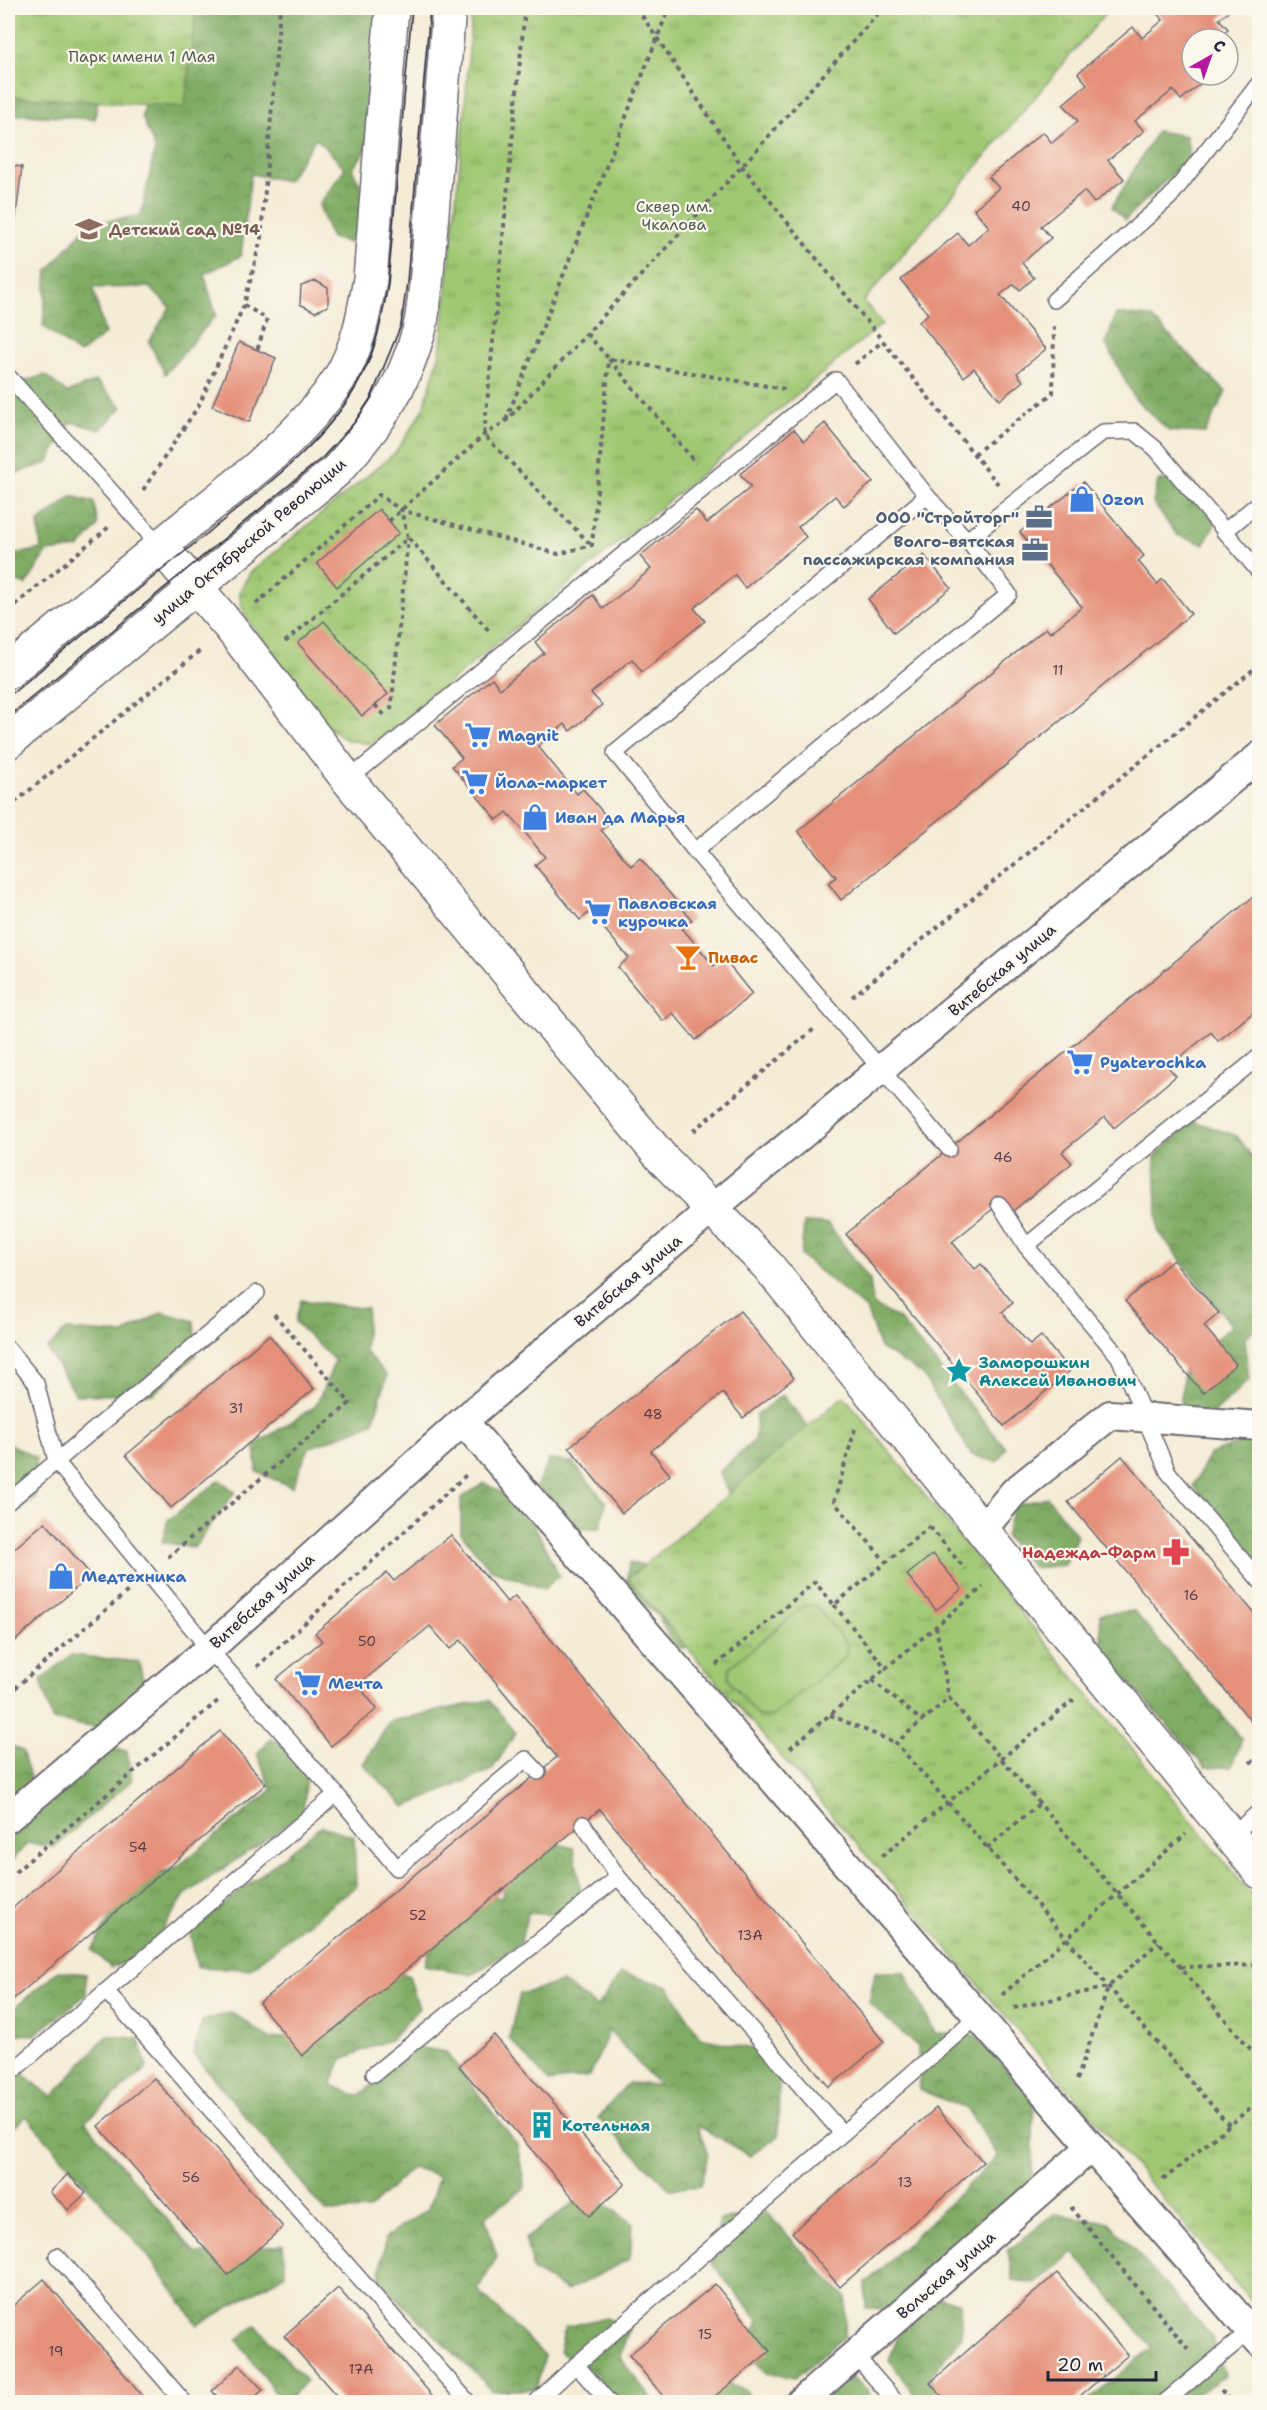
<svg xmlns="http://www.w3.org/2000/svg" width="1267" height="2410" viewBox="0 0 1267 2410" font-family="'Shantell Sans',sans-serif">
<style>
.forest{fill:url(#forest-crowns);stroke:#516750;stroke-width:1.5}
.park{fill:url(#park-tufts);stroke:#617557;stroke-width:1.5}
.pitch{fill:#a0c873;stroke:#617557;stroke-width:1.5}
.building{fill:#e59079}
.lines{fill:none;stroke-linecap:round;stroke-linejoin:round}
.service-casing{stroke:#6c6972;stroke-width:18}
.minor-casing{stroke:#6c6972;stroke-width:32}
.tertiary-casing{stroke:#6c6972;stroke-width:36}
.secondary-casing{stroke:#6c6972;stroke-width:36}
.path{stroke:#6c6972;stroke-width:4;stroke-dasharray:4.5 4.5;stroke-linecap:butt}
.service{stroke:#fff;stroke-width:15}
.minor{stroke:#fff;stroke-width:28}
.tertiary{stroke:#fff;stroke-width:33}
.secondary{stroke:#fff;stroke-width:33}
.tram{stroke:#22223b;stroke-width:1.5}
.labels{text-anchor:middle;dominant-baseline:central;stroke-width:4.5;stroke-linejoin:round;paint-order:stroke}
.number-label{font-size:14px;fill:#533e4a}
.park-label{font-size:16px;fill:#4e5c4f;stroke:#fbf7ec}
.education-label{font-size:16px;font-weight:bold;fill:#785e54;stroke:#fbf7ec;text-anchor:start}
.shop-label{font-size:16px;font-weight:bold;fill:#366cbe;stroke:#fbf7ec;text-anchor:start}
.service-label{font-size:16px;font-weight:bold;fill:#4e5e75;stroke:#fbf7ec;text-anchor:end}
.street-label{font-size:16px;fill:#22223b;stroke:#fbf7ec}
.food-label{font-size:16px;font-weight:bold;fill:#c56008;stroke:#fbf7ec;text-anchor:start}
.culture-label{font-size:16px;font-weight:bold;fill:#0d838f;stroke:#fbf7ec;text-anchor:start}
.health-label{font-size:16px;font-weight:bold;fill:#be3a42;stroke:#fbf7ec;text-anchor:end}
</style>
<defs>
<pattern id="forest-crowns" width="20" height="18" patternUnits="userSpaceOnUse" patternTransform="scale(1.5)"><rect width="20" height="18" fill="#80ac65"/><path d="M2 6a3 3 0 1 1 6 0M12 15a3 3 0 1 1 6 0" fill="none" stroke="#688c54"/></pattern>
<pattern id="park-tufts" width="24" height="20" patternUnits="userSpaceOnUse" patternTransform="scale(1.5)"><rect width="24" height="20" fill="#a0c873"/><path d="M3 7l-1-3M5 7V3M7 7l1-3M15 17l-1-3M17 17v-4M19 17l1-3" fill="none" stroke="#82a260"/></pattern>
</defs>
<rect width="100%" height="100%" fill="#fbf7ec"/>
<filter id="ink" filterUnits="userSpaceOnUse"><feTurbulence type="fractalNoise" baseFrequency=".0167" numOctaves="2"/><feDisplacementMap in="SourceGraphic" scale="12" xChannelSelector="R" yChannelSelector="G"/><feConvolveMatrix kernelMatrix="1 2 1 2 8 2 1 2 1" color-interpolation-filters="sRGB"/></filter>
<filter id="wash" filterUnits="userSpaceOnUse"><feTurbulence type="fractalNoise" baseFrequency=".008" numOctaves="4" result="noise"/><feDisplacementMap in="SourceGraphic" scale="24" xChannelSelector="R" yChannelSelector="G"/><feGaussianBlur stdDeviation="1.35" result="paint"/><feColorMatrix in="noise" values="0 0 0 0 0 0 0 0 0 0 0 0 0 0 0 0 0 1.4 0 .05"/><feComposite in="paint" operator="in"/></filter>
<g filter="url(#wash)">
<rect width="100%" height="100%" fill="#f5ecd7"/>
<g class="forest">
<path d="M8 8 99 90 95 119 8 114Z"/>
<path d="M161 8H386L370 145 352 169 378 217 357 245 331 238 319 205 345 168 316 138 287 181 251 174 241 256 204 274 216 315 165 374 149 342 170 307 149 287 93 288 105 334 79 354 43 326 47 272 87 225 141 215 155 149 142 117Z"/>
<path d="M1157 131 1186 136 1190 157 1125 220 1112 207Z"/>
<path d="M1116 314 1151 317 1226 392 1205 433 1169 431 1135 399 1106 344Z"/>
<path d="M45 375 67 393 96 381 122 407 100 430 71 422 48 463 8 476V386Z"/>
<path d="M1188 477 1220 514 1204 544 1177 535 1153 503 1158 481Z"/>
<path d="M72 496 94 502 98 526 79 548 47 552 26 585 8 578V556L41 549 38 523Z"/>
<path d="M1193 1121 1237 1136 1259 1166 1260 1324 1245 1338 1249 1380 1211 1416 1180 1408 1185 1362 1232 1326 1158 1231 1155 1156Z"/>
<path d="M804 1223 828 1224 870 1280 873 1305 899 1319 1006 1448 997 1462 972 1455 922 1374 880 1348 866 1309 801 1256Z"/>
<path d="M301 1300 367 1309 365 1351 387 1376 373 1423 309 1448 292 1487 257 1472 255 1445 316 1406 335 1361 295 1322Z"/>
<path d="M162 1312 194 1321 196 1355 153 1394 76 1395 47 1349 66 1330 124 1334Z"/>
<path d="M782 1395 816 1435 733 1503 719 1472 755 1440 756 1415Z"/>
<path d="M1259 1436V1561L1193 1486 1209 1454Z"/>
<path d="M8 1443 36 1458 35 1498 8 1518Z"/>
<path d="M549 1460 572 1462 606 1502 600 1528 570 1530 536 1487Z"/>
<path d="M220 1480 235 1492 194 1548 162 1542 168 1520Z"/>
<path d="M484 1483 525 1505 559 1576 544 1589 490 1569 461 1533V1498Z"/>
<path d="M1047 1497 1077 1535 1065 1565 1034 1568 1005 1536 1014 1506Z"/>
<path d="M629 1563 669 1570 702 1648H674L658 1615 625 1592Z"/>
<path d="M1134 1611 1242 1739 1231 1767H1205L1102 1652 1100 1614Z"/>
<path d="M71 1655 139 1662 144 1684 102 1729 52 1720 41 1680Z"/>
<path d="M489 1700 516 1733 492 1770 405 1807 363 1764 390 1721Z"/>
<path d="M270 1739 309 1752 303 1814 185 1895 147 1953 111 1968 92 1950 126 1888 177 1867 272 1790 257 1754Z"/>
<path d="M8 1744 22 1751 33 1786 8 1807Z"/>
<path d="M97 1747 127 1751 132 1780 54 1847 27 1843 8 1866V1828Z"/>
<path d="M321 1826 354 1836 356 1886 249 1969 197 1967 190 1932Z"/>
<path d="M539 1839 574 1848 581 1891 555 1915 528 1913 520 1944 472 1975 425 1965 437 1922 475 1893 502 1898 506 1867Z"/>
<path d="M389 1966 409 1976 419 2008 391 2039 342 2059 331 2085 359 2096 417 2047 446 2052 517 2144 525 2188 485 2217 497 2257 478 2290 545 2356 536 2389 493 2391 379 2281 386 2237 428 2209 439 2176 413 2167 368 2210 326 2212 193 2054 202 2021 232 2012 270 2039 334 2031 344 1998Z"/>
<path d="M58 1971 86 1974V1995L35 2035 14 2034 8 2045V2008L11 2011Z"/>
<path d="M875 1972H905L935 2033 975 2035 1034 2100 1032 2179 890 2309 866 2308 865 2284 998 2156 967 2109 920 2090 918 2047 869 2003Z"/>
<path d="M621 1973 668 1986 701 2038 753 2049 779 2076 778 2136 750 2156 697 2125 708 2155 700 2186 670 2189 598 2118 628 2083 658 2085 609 2031 590 2076 549 2082 509 2038 520 1994 562 1982 597 2007Z"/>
<path d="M107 2035 139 2039 147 2068 85 2121 196 2254 283 2244 286 2274 198 2325 148 2256 26 2116 8 2133V2062L52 2097Z"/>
<path d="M588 2192 633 2224 630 2259 567 2291 533 2271 525 2239Z"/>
<path d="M766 2212 846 2298 845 2336 795 2378 766 2373 748 2353 758 2320 711 2262 720 2220Z"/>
<path d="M1054 2214 1109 2222 1212 2337 1225 2376 1190 2398H1144L1141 2402H1087L1152 2347 1073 2252 1037 2283 1013 2280 1008 2251Z"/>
<path d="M931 2294 960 2303 962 2336 929 2378 948 2402H920L889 2360 904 2321Z"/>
<path d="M606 2317 629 2329 620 2357 654 2402H596L599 2375 559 2352 565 2327Z"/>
<path d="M256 2325 306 2381 285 2402H282L237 2340Z"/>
<path d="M834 2365 868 2390 869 2402H792Z"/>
<path d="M717 2380 747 2391 751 2402H687Z"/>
</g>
<g class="park">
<path d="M8 8H196L185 107 8 96Z"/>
<path d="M472 8H1110L864 301 882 324 396 727 371 744 347 740 327 727 244 615 239 592 250 573 396 452 423 410 440 353 464 122Z"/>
<path d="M844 1396 1259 1904V2310L628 1579Z"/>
</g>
<path class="pitch" d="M805 1605 816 1606 847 1644 846 1656 771 1717 758 1716 728 1679 730 1667Z"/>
<g id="blocks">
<g class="building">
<path d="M1152 8H1233L1219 19 1228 29 1216 39H1192V75H1210L1181 100 1173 90 1135 121 1144 131 1108 160 1124 179 1094 203 1084 191 1041 226 1051 238 1022 263 1034 278 1020 290 1014 284 1000 295 1046 349 1017 373 1023 381 1000 400 974 368 964 377 919 322 928 314 901 280 958 233 968 245 989 227 974 209 999 188 989 177 1043 132 1052 143 1078 121 1063 104 1087 84 1078 73 1133 27 1142 38 1163 20Z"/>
<path d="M8 165 22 167 9 272H8Z"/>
<path d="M316 281 328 288V306L315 312 300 304 301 286Z"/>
<path d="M239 342 276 358 249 422 212 406Z"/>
<path d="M825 423 873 482 844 506 835 496 798 527 806 537 745 588 735 575 694 608 705 621 642 672 632 659 591 693 602 705 570 731 565 724 538 746 577 794 583 789 611 822 601 830 631 866 640 858 692 920 682 928 714 966 723 958 752 994 696 1040 673 1013 663 1021 618 967 629 958 590 912 580 920 535 865 545 857 527 835 507 812 497 820 452 766 462 758 435 725 492 678 500 689 544 653 535 642 593 595 603 609 651 569 640 556 696 510 707 523 751 487 740 474 794 429 804 441Z"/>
<path d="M1083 482 1144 556 1138 561 1157 584 1163 579 1191 614 841 900 828 883 836 877 798 831 1046 628 1050 633 1082 607 1020 532Z"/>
<path d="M379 509 399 533 337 587 317 563Z"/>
<path d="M924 555 951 588 894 633 868 599Z"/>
<path d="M324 621 388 694 362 716 298 643Z"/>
<path d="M1260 891V1007L1218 1041 1211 1032 1168 1067 1176 1076 1114 1128 1105 1117 1062 1152 1072 1163 1008 1215 999 1204 952 1242 975 1269 981 1264 1013 1303 1002 1312 1030 1345 1041 1336 1070 1371 1004 1426 846 1234Z"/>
<path d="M1173 1260 1219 1313 1204 1326 1236 1364 1203 1393 1125 1301Z"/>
<path d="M740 1311 794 1378 743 1418 723 1393 651 1451 670 1475 622 1513 569 1447Z"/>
<path d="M269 1335 314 1389 171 1508 126 1455Z"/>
<path d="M1122 1456 1260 1620V1724L1256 1727 1068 1502Z"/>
<path d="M45 1522 91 1575 8 1647V1554Z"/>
<path d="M451 1535 507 1602 515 1596 884 2042 829 2087 600 1809 302 2056 259 2003 557 1757 461 1640 450 1649 430 1626 358 1685 377 1709 331 1746 276 1679 322 1641 315 1633 387 1573 394 1581Z"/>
<path d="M933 1554 962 1589 936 1610 907 1575Z"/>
<path d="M220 1731 266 1784 10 2002 8 1999V1912Z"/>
<path d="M494 2035 625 2184 589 2216 459 2066Z"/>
<path d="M154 2078 283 2227 228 2275 98 2126Z"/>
<path d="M936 2108 983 2162 840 2287 792 2232Z"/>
<path d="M68 2174 86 2193 68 2210 50 2192Z"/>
<path d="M1057 2273 1128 2355 1073 2402H947L930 2383Z"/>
<path d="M44 2279 72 2312 148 2402H18L8 2390V2310Z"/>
<path d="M715 2284 770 2351 708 2402H668L629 2355Z"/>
<path d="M338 2288 438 2402H342L284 2336Z"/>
<path d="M240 2365 263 2390 249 2402H223L212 2391Z"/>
</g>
</g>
</g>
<g filter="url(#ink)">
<use href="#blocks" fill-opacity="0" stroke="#6c6972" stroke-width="1.5"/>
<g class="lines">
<defs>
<g id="service">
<path d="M1054 300 1170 197 1260 82"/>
<path d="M8 376 161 547"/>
<path d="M927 496 615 753 695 851 949 1149"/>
<path d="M1224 532 1260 502"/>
<path d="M967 540 1103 432 1134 431 1156 449 1260 573"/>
<path d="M348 780 836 380 927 496 967 540 1009 594 695 851"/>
<path d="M1260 1056 1026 1246 1119 1357 1168 1472 1260 1581"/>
<path d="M999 1204 1026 1246"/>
<path d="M8 1349 36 1383 56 1461 209 1649 336 1794 8 2075"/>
<path d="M8 1502 257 1293"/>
<path d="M336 1794 397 1868 526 1759 538 1772"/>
<path d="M583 1824 618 1877"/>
<path d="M1230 1837 1260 1811"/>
<path d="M106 1991 468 2402"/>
<path d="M374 2074 618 1877 842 2133"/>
<path d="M57 2256 184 2402"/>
<path d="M855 2355 896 2402"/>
<path d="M576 2365 979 2015"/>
<path d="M536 2402 576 2365 609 2402"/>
<path d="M1165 2402 1250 2331"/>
</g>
<g id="minor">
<path d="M463 1421 1260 2342"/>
<path d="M981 1531 1014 1492 1110 1415 1260 1426"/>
<path d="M8 1818 209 1649 463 1421 713 1208 1260 756"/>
<path d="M801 2402 1090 2148"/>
</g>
<path id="tertiary" d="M161 547 230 627 348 780 661 1157 768 1266 1260 1872"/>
<g id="secondary">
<path d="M8 672C69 622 130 572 191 521 244 479 302 436 339 379 358 349 364 313 370 279L392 8"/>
<path d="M8 742 336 471C377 426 402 391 419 331 423 316 424 300 426 285L449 8"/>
</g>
</defs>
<use href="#service" class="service-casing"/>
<use href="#minor" class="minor-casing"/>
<use href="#tertiary" class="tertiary-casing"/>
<use href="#secondary" class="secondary-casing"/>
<g class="path">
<path d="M525 8 484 435 592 546"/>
<path d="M637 8 742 166 998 484"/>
<path d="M244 305 267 319 257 351"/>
<path d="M587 334 609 359 785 389"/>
<path d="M855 364 883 341"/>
<path d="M506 420 669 8"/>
<path d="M974 454 1053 393 1054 326"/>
<path d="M143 490 199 405 244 305 261 238 280 8"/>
<path d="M389 521 484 435 505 422 742 166 883 8"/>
<path d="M409 538 490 632"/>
<path d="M256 604 379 495 401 510 558 554 592 545 609 359 696 463"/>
<path d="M8 611 110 526"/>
<path d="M285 642 408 538 401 510"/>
<path d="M375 705 386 717"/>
<path d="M391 710 408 538"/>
<path d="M8 808 202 649"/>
<path d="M852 997 1260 664"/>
<path d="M693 1131 814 1029"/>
<path d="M855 1429 834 1502 886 1562"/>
<path d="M930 1527 965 1569"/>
<path d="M168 1557 350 1403 274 1314"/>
<path d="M834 1605 886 1668 983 1587"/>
<path d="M936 1626 949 1698"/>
<path d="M716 1665 815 1582 834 1605 933 1524"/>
<path d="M257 1667 466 1475"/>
<path d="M872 1680 922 1721"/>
<path d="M8 1694 128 1591"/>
<path d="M830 1715 896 1743"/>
<path d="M790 1748 886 1668"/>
<path d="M1250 1763 1260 1755"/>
<path d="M987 1848 1039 1804"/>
<path d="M882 1856 1076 1698"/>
<path d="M8 1878 220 1699"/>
<path d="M1180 1967 1260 1965"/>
<path d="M1002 1995 1186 1834"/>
<path d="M1014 2008 1108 1987 1159 1942"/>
<path d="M1077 2080 1108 1988"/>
<path d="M1254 2105 1260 2111"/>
<path d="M1229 2125 896 1743 949 1698 1260 2060"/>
<path d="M1163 2180 1260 2100"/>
<path d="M1071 2207 1188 2349"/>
<path d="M1221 2390 1232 2402"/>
</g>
<use href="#service" class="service"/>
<use href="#minor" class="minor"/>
<use href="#tertiary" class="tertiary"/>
<use href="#secondary" class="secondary"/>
<g class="tram">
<path d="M8 697C73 643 138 589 204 536 257 492 320 448 356 387 375 355 382 320 388 284L412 8"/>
<path d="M8 717 323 457 354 423 371 398 401 325 407 282 430 8"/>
</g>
</g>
</g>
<defs>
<symbol id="school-bare" viewBox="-9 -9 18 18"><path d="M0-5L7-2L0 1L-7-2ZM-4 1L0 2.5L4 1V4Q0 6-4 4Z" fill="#8d6e63" stroke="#fbf7ec" stroke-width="2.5" paint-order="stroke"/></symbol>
<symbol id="shop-bare" viewBox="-9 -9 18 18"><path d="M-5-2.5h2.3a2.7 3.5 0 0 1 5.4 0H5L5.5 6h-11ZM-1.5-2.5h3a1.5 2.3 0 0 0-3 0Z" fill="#3f7fe0" stroke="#fbf7ec" stroke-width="2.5" paint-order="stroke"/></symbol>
<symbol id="office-bare" viewBox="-9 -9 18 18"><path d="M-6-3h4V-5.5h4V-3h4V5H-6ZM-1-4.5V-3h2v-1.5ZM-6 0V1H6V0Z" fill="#5c6f8a" stroke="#fbf7ec" stroke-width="2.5" paint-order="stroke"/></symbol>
<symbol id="supermarket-bare" viewBox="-9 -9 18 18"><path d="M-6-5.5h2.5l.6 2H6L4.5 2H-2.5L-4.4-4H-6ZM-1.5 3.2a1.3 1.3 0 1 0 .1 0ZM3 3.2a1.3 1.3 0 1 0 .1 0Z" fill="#3f7fe0" stroke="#fbf7ec" stroke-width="2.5" paint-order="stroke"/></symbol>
<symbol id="bar-bare" viewBox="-9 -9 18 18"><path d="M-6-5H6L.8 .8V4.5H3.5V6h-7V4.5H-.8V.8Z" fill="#e8710a" stroke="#fbf7ec" stroke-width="2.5" paint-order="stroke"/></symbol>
<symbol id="sight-bare" viewBox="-9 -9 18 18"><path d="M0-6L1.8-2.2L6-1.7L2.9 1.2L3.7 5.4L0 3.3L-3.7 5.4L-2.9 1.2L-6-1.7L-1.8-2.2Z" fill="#0f9aa8" stroke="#fbf7ec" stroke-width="2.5" paint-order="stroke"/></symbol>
<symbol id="pharmacy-bare" viewBox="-9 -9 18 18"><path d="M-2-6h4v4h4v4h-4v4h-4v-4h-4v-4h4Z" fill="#e0444e" stroke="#fbf7ec" stroke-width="2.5" paint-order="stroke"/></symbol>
<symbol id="building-bare" viewBox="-9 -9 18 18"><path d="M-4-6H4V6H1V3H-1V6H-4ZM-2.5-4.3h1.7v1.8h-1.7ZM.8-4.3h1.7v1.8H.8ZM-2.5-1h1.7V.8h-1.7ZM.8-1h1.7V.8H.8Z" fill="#0f9aa8" stroke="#fbf7ec" stroke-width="2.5" paint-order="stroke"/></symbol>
</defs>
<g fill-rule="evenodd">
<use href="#school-bare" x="70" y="210" width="38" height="38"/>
<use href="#shop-bare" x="1063" y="480" width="38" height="38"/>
<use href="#office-bare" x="1020" y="498" width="38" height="38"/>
<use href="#office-bare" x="1016" y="531" width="38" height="38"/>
<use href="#supermarket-bare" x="459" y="716" width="38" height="38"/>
<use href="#supermarket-bare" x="456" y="763" width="38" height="38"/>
<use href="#shop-bare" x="516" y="798" width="38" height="38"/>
<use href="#supermarket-bare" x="579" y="893" width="38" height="38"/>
<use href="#bar-bare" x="669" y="938" width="38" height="38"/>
<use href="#supermarket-bare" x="1061" y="1043" width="38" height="38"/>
<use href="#sight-bare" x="940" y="1352" width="38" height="38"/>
<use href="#pharmacy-bare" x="1157" y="1533" width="38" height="38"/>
<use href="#shop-bare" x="42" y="1557" width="38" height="38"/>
<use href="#supermarket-bare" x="289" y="1664" width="38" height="38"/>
<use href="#building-bare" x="523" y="2106" width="38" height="38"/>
</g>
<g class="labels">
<g class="number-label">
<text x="1021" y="206">40</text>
<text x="1058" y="670">11</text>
<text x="1003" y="1157">46</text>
<text x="236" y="1408">31</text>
<text x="653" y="1414">48</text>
<text x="1191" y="1595">16</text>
<text x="367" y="1641">50</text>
<text x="138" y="1847">54</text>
<text x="418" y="1915">52</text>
<text x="750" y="1935">13А</text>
<text x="191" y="2177">56</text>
<text x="905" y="2182">13</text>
<text x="705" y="2334">15</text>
<text x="56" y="2351">19</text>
<text x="361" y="2369">17А</text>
</g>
<g class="park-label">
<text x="142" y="56">Парк имени 1 Мая</text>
<text x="674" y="206">Сквер им.<tspan x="674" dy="18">Чкалова</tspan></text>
</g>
<g class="education-label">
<text x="109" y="229">Детский сад №14</text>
</g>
<g class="shop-label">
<text x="1102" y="499">Ozon</text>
<text x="498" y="735">Magnit</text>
<text x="495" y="782">Йола-маркет</text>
<text x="555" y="817">Иван да Марья</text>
<text x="618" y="903">Павловская<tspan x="618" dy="18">курочка</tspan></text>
<text x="1100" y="1062">Pyaterochka</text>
<text x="81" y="1576">Медтехника</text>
<text x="328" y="1683">Мечта</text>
</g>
<g class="service-label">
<text x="1019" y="517">ООО "Стройторг"</text>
<text x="1015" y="541">Волго-вятская<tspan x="1015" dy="18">пассажирская компания</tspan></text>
</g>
<g class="street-label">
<text transform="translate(249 541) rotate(-40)">улица Октябрьской Революции</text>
<text transform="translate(1002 970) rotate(-40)">Витебская улица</text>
<text transform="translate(628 1281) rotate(-40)">Витебская улица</text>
<text transform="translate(262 1601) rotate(-42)">Витебская улица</text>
<text transform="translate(946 2275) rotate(-41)">Вольская улица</text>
</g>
<g class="food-label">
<text x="708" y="957">Пивас</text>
</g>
<g class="culture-label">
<text x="979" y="1362">Заморошкин<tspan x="979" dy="18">Алексей Иванович</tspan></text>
<text x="562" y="2125">Котельная</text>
</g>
<g class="health-label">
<text x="1156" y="1552">Надежда-Фарм</text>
</g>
</g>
<rect width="1267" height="2410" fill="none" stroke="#fbf7ec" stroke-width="30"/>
<g transform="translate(1210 57) rotate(40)"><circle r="28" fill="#fbf7ec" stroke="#a4a2a5" stroke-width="1.5"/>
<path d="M0-4.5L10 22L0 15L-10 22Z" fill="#b5179e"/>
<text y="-9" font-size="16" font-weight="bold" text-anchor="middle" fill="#22223b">С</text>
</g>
<path d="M1048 2371v9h108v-9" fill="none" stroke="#22223b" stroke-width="3"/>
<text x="1057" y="2371" font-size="18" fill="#22223b" stroke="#fbf7ec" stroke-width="4.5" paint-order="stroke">20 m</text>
</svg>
